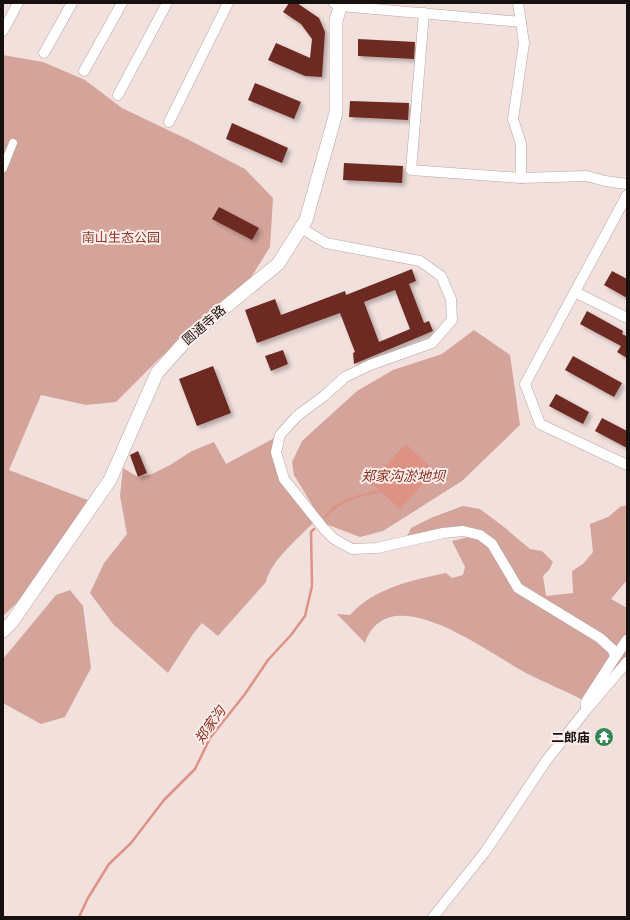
<svg xmlns="http://www.w3.org/2000/svg" width="630" height="920" viewBox="0 0 630 920" font-family="'DM Sans','Noto Sans SC',sans-serif">
<style>
.green{fill:#d4a49b}
.water{fill:#de9284}
.lines{fill:none;stroke-linecap:round;stroke-linejoin:round}
.stream{stroke:#de9284;stroke-width:2.5}
.building{fill:#6c2b21;fill-rule:evenodd;filter:url(#shadow)}
.pedestrian-casing{stroke:#b7a6a3;stroke-width:9}
.minor-casing{stroke:#b7a6a3;stroke-width:11}
.tertiary-casing{stroke:#b7a6a3;stroke-width:14}
.pedestrian{stroke:#fff;stroke-width:8}
.minor{stroke:#fff;stroke-width:10}
.tertiary{stroke:#fff;stroke-width:13}
.labels{text-anchor:middle;dominant-baseline:central;stroke-width:4;stroke-linejoin:round;paint-order:stroke}
.park-label{font-size:13px;fill:#903729;stroke:#ffede9}
.street-label{font-size:13px;fill:#16100f;stroke:#ffede9}
.poi-label{font-size:13px;font-weight:bold;fill:#16100f;stroke:#ffede9;text-anchor:end}
.water-label{font-size:14px;font-style:italic;fill:#893023;stroke:#ffede9}
</style>
<defs>
<filter id="shadow"><feDropShadow dx="3" dy="3" stdDeviation="2" flood-color="#0004"/></filter>
</defs>
<rect width="100%" height="100%" fill="#f2e0dc"/>
<g class="green">
<path d="M3 55 43 62 85 80 122 108 189 140 245 169 273 198 270 247 247 284 162 356 116 402 86 405 41 395 9 470 90 501 21 599 3 616Z"/>
<path d="M474 330 510 355 520 425 462 481 383 531 360 537 323 523 294 475 292 462 302 441 357 391 393 370 442 354Z"/>
<path d="M280 435 276 452 284 479 317 519C301 536 270 561 266 582L218 636 202 623 193 634 168 673 113 624 90 593 104 563 127 534 120 496 123 468 138 477 152 474 170 465 192 451 214 442 226 464Z"/>
<path d="M627 505V580L611 599 627 608V662L586 702C567 691 547 684 528 674 492 656 389 574 365 643L337 614 350 615C374 588 412 580 446 573L452 578 463 575 465 567 452 541 468 537 492 544 462 531 405 541 411 528 433 517 463 506 480 509 504 527 530 549 542 551 553 562 549 570 543 576 546 596 573 593 572 571 583 564 593 552 590 524 608 517 620 507Z"/>
<path d="M70 590 83 606 91 668 65 717 41 724 3 703V659L56 595Z"/>
</g>
<path class="water" d="M406 444 435 471 400 509 370 482Z"/>
<g class="lines">
<g class="stream">
<path d="M325 517C340 499 358 496 380 491"/>
<path d="M79 917 88 898 109 864 131 843 164 800 195 769 210 738 245 694 268 660 291 635 305 616 312 586 311 532 314 529"/>
</g>
</g>
<g class="building">
<path d="M289 3H297L319 18 325 32 322 77 305 76 268 60 276 43 310 58 312 39 301 24 283 12Z"/>
<path d="M358 39 415 42 414 59 358 56Z"/>
<path d="M255 83 301 102 294 119 248 100Z"/>
<path d="M350 101 409 103 408 120 349 117Z"/>
<path d="M232 123 288 148 282 163 226 139Z"/>
<path d="M344 163 403 166 402 183 343 180Z"/>
<path d="M219 207 259 228 252 240 212 219Z"/>
<path d="M412 269 416 281 409 284 424 323 429 321 433 331 354 364 353 353 355 352 340 313 257 343 245 310 275 299 281 315 345 291 346 295ZM395 290 410 329 379 342 364 302Z"/>
<path d="M612 271 627 279V298L604 285Z"/>
<path d="M587 311 623 331 622 334 626 336 627 334V358L617 352 621 346 580 324Z"/>
<path d="M283 350 288 364 271 371 265 356Z"/>
<path d="M573 356 622 383 614 397 565 370Z"/>
<path d="M213 366 231 413 197 426 179 379Z"/>
<path d="M556 394 589 412 583 424 549 406Z"/>
<path d="M602 418 627 431V448L595 431Z"/>
<path d="M138 451 147 473 138 477 130 455Z"/>
</g>
<g class="lines">
<defs>
<path id="pedestrian" d="M3 168 13 143"/>
<g id="minor">
<path d="M334 3 340 6 521 22"/>
<path d="M518 3 524 43 513 119 521 144V178"/>
<path d="M424 13 411 170 521 178 587 176 605 181 627 184"/>
<path d="M3 31 18 3"/>
<path d="M44 53 72 3"/>
<path d="M84 71 122 3"/>
<path d="M118 95 167 3"/>
<path d="M169 122 228 3"/>
<path d="M627 195 525 384 540 424 627 465"/>
<path d="M301 228 326 243 420 261 441 276 451 299 452 320 432 343 370 365 345 377 324 396 297 416 280 435 276 452 284 479 324 529 334 539 352 549 377 548 443 533 463 531 480 535 492 544 518 588 600 638 613 650 615 657 586 702V710"/>
<path d="M575 292 627 318"/>
<path d="M615 657 627 640"/>
<path d="M433 917 485 852 546 761 586 710 627 662"/>
</g>
<path id="tertiary" d="M3 631 12 622 110 480 157 373 190 336 278 264 306 220 336 113V21L341 3"/>
</defs>
<use href="#pedestrian" class="pedestrian-casing"/>
<use href="#minor" class="minor-casing"/>
<use href="#tertiary" class="tertiary-casing"/>
<use href="#pedestrian" class="pedestrian"/>
<use href="#minor" class="minor"/>
<use href="#tertiary" class="tertiary"/>
</g>
<defs>
<symbol id="temple-disc" viewBox="-11 -11 22 22"><circle r="9.5" fill="#358657" stroke="#ffede9"/><path d="M0-6L5-2H3V0L6.5 2.5H4V6H1.5V3h-3V6H-4V2.5H-6.5L-3 0V-2H-5Z" fill="#fff"/></symbol>
</defs>
<g fill-rule="evenodd">
<use href="#temple-disc" x="593" y="726" width="22" height="22"/>
</g>
<g class="labels">
<g class="park-label">
<text x="121" y="237">南山生态公园</text>
</g>
<g class="street-label">
<text transform="translate(204 325) rotate(-41)">圆通寺路</text>
</g>
<g class="poi-label">
<text x="590" y="737">二郎庙</text>
</g>
<g class="water-label">
<text x="403" y="476">郑家沟淤地坝</text>
<text transform="translate(210 725) rotate(-55)">郑家沟</text>
</g>
</g>
<rect width="630" height="920" fill="none" stroke="#16100f" stroke-width="8"/>
</svg>
